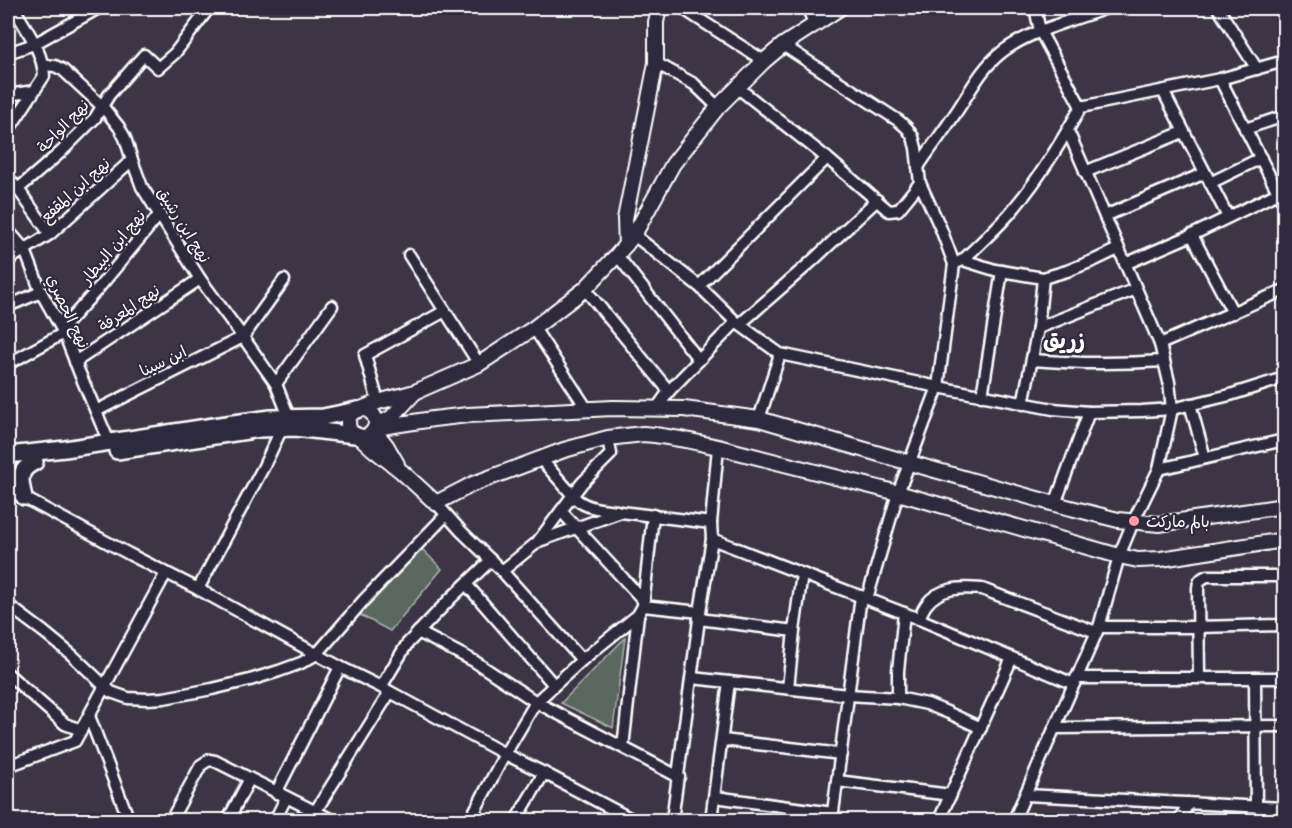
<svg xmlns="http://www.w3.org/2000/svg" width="1292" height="828" viewBox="0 0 1292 828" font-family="Sriracha,'Playpen Sans Arabic',sans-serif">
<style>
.green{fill:#5a685e;stroke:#acb4ae;stroke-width:1.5}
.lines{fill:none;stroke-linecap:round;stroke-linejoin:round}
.minor-casing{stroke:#fff;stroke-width:15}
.tertiary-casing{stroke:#fff;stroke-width:18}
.secondary-casing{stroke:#fff;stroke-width:20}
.minor{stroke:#2f2a3d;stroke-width:10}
.tertiary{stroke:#2f2a3d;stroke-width:14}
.secondary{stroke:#2f2a3d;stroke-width:15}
.poi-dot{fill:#ff9aa2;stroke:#2f2a3d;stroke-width:2}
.labels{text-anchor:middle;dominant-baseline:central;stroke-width:4.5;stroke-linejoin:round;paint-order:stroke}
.street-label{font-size:16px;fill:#fff;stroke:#2f2a3d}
.poi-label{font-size:16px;fill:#fff;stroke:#2f2a3d;text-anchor:start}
.district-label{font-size:22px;font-weight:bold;fill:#fff;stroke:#2f2a3d}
</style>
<rect width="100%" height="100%" fill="#3d3545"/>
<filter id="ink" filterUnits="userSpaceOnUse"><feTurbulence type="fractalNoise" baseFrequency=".0167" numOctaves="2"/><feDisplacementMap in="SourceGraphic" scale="12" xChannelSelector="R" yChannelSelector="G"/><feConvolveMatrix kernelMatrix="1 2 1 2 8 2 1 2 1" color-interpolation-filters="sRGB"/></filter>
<g filter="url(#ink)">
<g class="green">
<path d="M421 548 442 569 390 631 358 614 364 605Z"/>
<path d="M625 638 613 728 561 703Z"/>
</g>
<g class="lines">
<defs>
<g id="minor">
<path d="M682 8 764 61"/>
<path d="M808 8 814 24"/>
<path d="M1035 8 1040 31 1081 107"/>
<path d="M1218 8 1257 69"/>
<path d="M783 45 899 121 907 128 913 137 916 148 920 183 941 229 954 264 938 387 898 493 867 599"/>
<path d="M8 53 34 44 99 8"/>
<path d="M656 63 694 84 718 107"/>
<path d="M43 65 55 66 63 70 103 107 119 127 125 138 132 160 142 187 200 279 243 337 276 384 289 417"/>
<path d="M1220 79 1284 204"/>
<path d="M737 87 827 158 889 211 898 210 920 183"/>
<path d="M1163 91 1228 217"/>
<path d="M8 95 34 91"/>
<path d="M1081 107 1220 79 1284 61"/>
<path d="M1245 129 1284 116"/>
<path d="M8 131 44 76C43 51 25 28 14 8"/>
<path d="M918 167C930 149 943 132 955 114 970 92 981 68 1002 52 1027 32 1076 19 1107 8"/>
<path d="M1085 172 1183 132"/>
<path d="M8 178 18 189 50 234"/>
<path d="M1210 183 1261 158"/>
<path d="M18 189 61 152 95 118 109 95 144 55 158 68 175 53 209 8"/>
<path d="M1105 216 1205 173"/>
<path d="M8 230 25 250 41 292 64 333 80 374 109 442"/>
<path d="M634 235 699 286 736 322 780 354 938 387 1053 409 1089 412 1142 411 1172 409 1230 395 1284 378"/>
<path d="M1192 235 1233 313"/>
<path d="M409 255 479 364"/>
<path d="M617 255 699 360"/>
<path d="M8 260 50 234 132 160"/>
<path d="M963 260 995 270 1043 278 1067 271 1095 260 1118 249"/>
<path d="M954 264 963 260C981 242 1000 226 1015 207 1041 176 1061 142 1081 107"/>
<path d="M1125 264 1192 235 1284 190"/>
<path d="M699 286 827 158"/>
<path d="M585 289 669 391"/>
<path d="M8 306 41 292"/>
<path d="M740 324 811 262 877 200"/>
<path d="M534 328 587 409"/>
<path d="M1038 328 1136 289"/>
<path d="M1160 344 1284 290"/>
<path d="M1033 360C1077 364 1120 364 1164 361"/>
<path d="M75 362 200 279"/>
<path d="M8 364 64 333 66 324 97 290 160 214"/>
<path d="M276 384 332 306"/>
<path d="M982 396 1002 271"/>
<path d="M378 402 365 355 445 311"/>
<path d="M1023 404 1038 328 1043 278"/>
<path d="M1190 404 1205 458"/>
<path d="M657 408 669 391 736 322"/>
<path d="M96 411 243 337 284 280"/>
<path d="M759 419 780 354"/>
<path d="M540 458 576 499C588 509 602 509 617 511"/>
<path d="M1159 469 1284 440"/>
<path d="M8 489 129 554 198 589 340 667 381 687 505 754 544 773 633 820"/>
<path d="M436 503 461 531 502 571 582 660"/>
<path d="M1055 504 1089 412"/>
<path d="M561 511 644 601"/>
<path d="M712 539 919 619 1074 684"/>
<path d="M539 540 582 483 611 454 608 438"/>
<path d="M502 571 539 541 621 512 711 523"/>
<path d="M466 584 554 685"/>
<path d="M198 589 264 466 282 428"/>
<path d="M8 605 44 632 72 655 111 692 128 698 147 699 164 698 212 689 250 680 279 671 301 663 317 654 363 601 446 515"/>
<path d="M643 606 700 612"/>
<path d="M699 619 794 631 788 688"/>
<path d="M919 619C921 614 923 609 926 605 939 587 962 587 982 589L1096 632"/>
<path d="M1099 627H1197L1284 625"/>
<path d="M794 631 802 574"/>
<path d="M418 632 474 661 536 702 679 777"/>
<path d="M8 674 65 724 81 730"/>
<path d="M692 678 848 695 898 698 927 704 949 713 981 728"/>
<path d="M1076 678H1284"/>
<path d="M1199 678 1198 589C1198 582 1200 579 1207 576H1284"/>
<path d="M1255 678 1256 807"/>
<path d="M381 687 407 644 451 598 491 560"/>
<path d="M898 698V671L904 613"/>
<path d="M89 716 129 820"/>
<path d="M1054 728 1284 726"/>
<path d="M723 740 841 754"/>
<path d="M623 747 638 615"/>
<path d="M8 766 75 741 166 573"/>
<path d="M837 781 951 795"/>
<path d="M276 793 340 667"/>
<path d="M1026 795 1284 808"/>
<path d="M715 797 833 813"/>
<path d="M315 812 390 692"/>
<path d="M171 820 201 765 209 760 215 761 332 820"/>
<path d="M228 820 249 780"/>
<path d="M275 820 286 798"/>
<path d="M470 820 505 754 536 702 582 660 638 615 643 606 653 515"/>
<path d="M516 820 544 773"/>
<path d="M672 820 700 612 712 539 711 523 718 447"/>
<path d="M711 820 729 682"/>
<path d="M832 820 861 596"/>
<path d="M939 820 1012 658"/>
<path d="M1014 820 1099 627 1119 556 1133 522 1159 469 1172 409 1169 382 1160 344 1068 131"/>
<path d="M1180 820 1188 803"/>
</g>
<g id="tertiary">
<path d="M626 245 625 219 656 63V22L659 8"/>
<path d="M361 409 378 402 415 392 479 364 534 328 585 289 617 255 634 235 673 164 718 107 764 61 783 45 840 8"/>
<circle cx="362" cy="423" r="14"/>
<path d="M377 425 391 418 415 392"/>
<path d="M375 428 433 419 468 415 613 408 684 409 759 419 910 463 1055 504 1118 520 1159 524 1284 506"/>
<path d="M374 430 386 445 397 464"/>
<path d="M359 436 373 449 401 471 436 503 473 484 564 450 608 438 643 434 655 435 686 440 718 447 898 493 1119 556 1138 560 1161 559 1284 540"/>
</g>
<g id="secondary">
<path d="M117 451 260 429 295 428 355 435"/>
<path d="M8 455 65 449 233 423 271 418 323 417 357 410"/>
<path d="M24 497C20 481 17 470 35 462"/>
</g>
</defs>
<use href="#minor" class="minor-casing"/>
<use href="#tertiary" class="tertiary-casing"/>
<use href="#secondary" class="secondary-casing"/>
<use href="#minor" class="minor"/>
<use href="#tertiary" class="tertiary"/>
<use href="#secondary" class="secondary"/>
</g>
</g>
<circle class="poi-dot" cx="1134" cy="521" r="6"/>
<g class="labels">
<g class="street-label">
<text transform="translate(63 126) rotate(-46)">نهج الواحة</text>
<text transform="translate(75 190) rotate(-42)">نهج ابن المقفع</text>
<text transform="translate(184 225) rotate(58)">نهج ابن رشيق</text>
<text transform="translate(113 247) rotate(-50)">نهج ابن البيطار</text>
<text transform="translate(129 308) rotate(-34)">نهج المعرفة</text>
<text transform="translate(68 311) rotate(65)">نهج الحصري</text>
<text transform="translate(163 361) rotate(-26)">ابن سينا</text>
</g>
<g class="poi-label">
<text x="1146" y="521">بالم ماركت</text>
</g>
<g class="district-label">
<text x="1064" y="340">زريق</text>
</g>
</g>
<rect width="1292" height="828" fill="none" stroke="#2f2a3d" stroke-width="30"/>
<rect x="15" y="15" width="1262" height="798" fill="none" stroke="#fff" stroke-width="2" filter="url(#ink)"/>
</svg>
